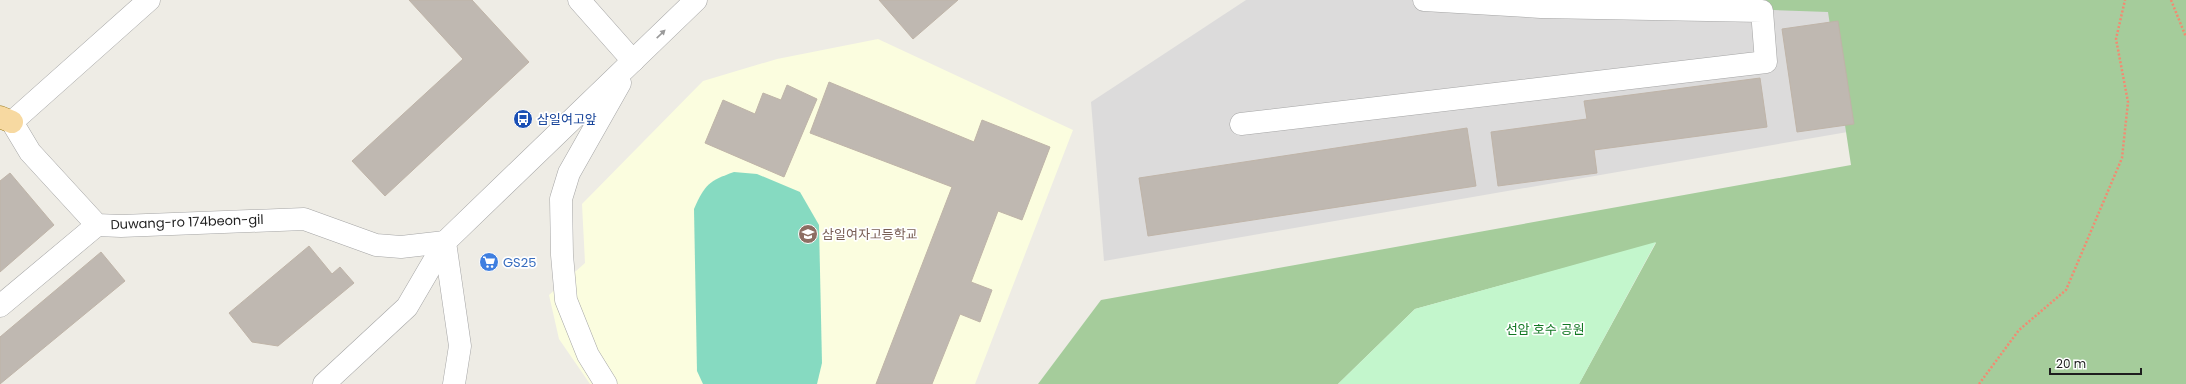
<svg xmlns="http://www.w3.org/2000/svg" width="2186" height="384" viewBox="0 0 2186 384" font-family="Poppins,'Noto Sans KR',sans-serif">
<style>
.residential{fill:#dcdbdb}
.education{fill:#fbfddf}
.forest{fill:#a5cc9b}
.park{fill:#c3f6cc}
.pitch{fill:#86dac1}
.building{fill:#bfb8b1;stroke:#bfb4a8}
.lines{fill:none;stroke-linecap:round;stroke-linejoin:round}
.minor-casing{stroke:#a5a5a5;stroke-width:23}
.major-casing{stroke:#906f08;stroke-width:23}
.path{stroke:#f38a71;stroke-width:2.5;stroke-dasharray:2 2;stroke-linecap:butt}
.minor{stroke:#fff;stroke-width:22}
.major{stroke:#f7d9a1;stroke-width:22}
.oneway{fill:#9a9a9a}
.labels{text-anchor:middle;dominant-baseline:central;stroke-width:3.5;stroke-linejoin:round;paint-order:stroke}
.transit-label{font-size:13px;fill:#164399;stroke:#fff;text-anchor:start}
.street-label{font-size:13px;fill:#1e1e1e;stroke:#fff}
.education-label{font-size:13px;fill:#785e54;stroke:#fff;text-anchor:start}
.shop-label{font-size:13px;fill:#366cbe;stroke:#fff;text-anchor:start}
.park-label{font-size:13px;fill:#172;stroke:#fff}
</style>
<rect width="100%" height="100%" fill="#eeece5"/>
<path class="residential" d="M1246 0H1846L1865 129 1104 261 1091 102Z"/>
<path class="education" d="M878 39 1073 130 975 384H590L559 339 549 295 585 263 582 204 703 81 777 59Z"/>
<path class="forest" d="M1634 0H2186V384H1579L1656 243 1415 309 1338 384H1038L1101 300 1851 165 1828 12 1748 9Z"/>
<path class="park" d="M1656 242 1579 384H1338L1415 309Z"/>
<path class="pitch" d="M734 172 757 174 800 192 819 225 822 363 817 384H703L697 371 694 209C705 184 709 181 734 172Z"/>
<g class="building">
<path d="M409 0H472L529 62 385 196 352 161 463 59Z"/>
<path d="M879 0H958L913 39Z"/>
<path d="M1838 21 1854 124 1797 132 1782 29Z"/>
<path d="M1760 78 1767 127 1594 150 1597 173 1498 186 1491 132 1587 119 1584 101Z"/>
<path d="M829 82 974 142 982 120 1050 147 1022 220 998 211 971 282 992 290 980 322 960 314 932 384H876L952 187 810 133Z"/>
<path d="M787 85 817 99 784 177 705 143 723 100 755 114 763 93 781 100Z"/>
<path d="M1467 128 1476 186 1148 236 1139 178Z"/>
<path d="M10 173 54 225 0 272V181Z"/>
<path d="M309 246 332 274 340 267 354 283 278 346 252 342 229 313Z"/>
<path d="M101 252 125 281 0 384V337Z"/>
</g>
<g class="lines">
<defs>
<g id="minor">
<path d="M149 0 12 122 30 152 97 225 121 226 304 219 376 245 401 247 445 242"/>
<path d="M579 0 633 61"/>
<path d="M1241 124 1766 62 1762 11 1541 7 1424 0"/>
<path d="M0 306 97 225"/>
<path d="M324 384 407 307 445 242"/>
<path d="M454 384 460 346 445 242 696 0"/>
<path d="M606 384 588 355 566 300 562 255 561 199 569 173 620 83"/>
</g>
<path id="major" d="M0 117 12 122"/>
</defs>
<use href="#minor" class="minor-casing"/>
<use href="#major" class="major-casing"/>
<g class="path">
<path d="M2171 0 2186 37"/>
<path d="M1979 384 2019 330 2066 290 2122 158 2128 102 2116 39 2125 0"/>
</g>
<use href="#minor" class="minor"/>
<use href="#major" class="major"/>
</g>
<defs><path id="oneway-solid" d="M-6-.8H1V-3.2L6.5 0L1 3.2V.8H-6Z"/></defs>
<use class="oneway" href="#oneway-solid" transform="translate(661 34) rotate(-44)"/>
<defs>
<symbol id="bus-disc" viewBox="-11 -11 22 22"><circle r="9.5" fill="#1a4fb4" stroke="#fff"/><path d="M-5-6H5V4H4V6H2V4H-2V6H-4V4H-5ZM-3.5-4V0h7V-4ZM-3.5 1.2v1.5H-2V1.2ZM2 1.2v1.5H3.5V1.2Z" fill="#fff"/></symbol>
<symbol id="school-disc" viewBox="-11 -11 22 22"><circle r="9.5" fill="#8d6e63" stroke="#fff"/><path d="M0-5L7-2L0 1L-7-2ZM-4 1L0 2.5L4 1V4Q0 6-4 4Z" fill="#fff"/></symbol>
<symbol id="supermarket-disc" viewBox="-11 -11 22 22"><circle r="9.5" fill="#3f7fe0" stroke="#fff"/><path d="M-6-5.5h2.5l.6 2H6L4.5 2H-2.5L-4.4-4H-6ZM-1.5 3.2a1.3 1.3 0 1 0 .1 0ZM3 3.2a1.3 1.3 0 1 0 .1 0Z" fill="#fff"/></symbol>
</defs>
<g fill-rule="evenodd">
<use href="#bus-disc" x="512" y="108" width="22" height="22"/>
<use href="#school-disc" x="797" y="223" width="22" height="22"/>
<use href="#supermarket-disc" x="478" y="251" width="22" height="22"/>
</g>
<g class="labels">
<g class="transit-label">
<text x="537" y="119">삼일여고앞</text>
</g>
<g class="street-label">
<text transform="translate(187 222) rotate(-2)">Duwang-ro 174beon-gil</text>
</g>
<g class="education-label">
<text x="822" y="234">삼일여자고등학교</text>
</g>
<g class="shop-label">
<text x="503" y="262">GS25</text>
</g>
<g class="park-label">
<text x="1545" y="329">선암 호수 공원</text>
</g>
</g>
<path d="M2050 368v6h91v-6" fill="none" stroke="#1e1e1e" stroke-width="2"/>
<text x="2056" y="368" font-size="12" fill="#1e1e1e" stroke="#ffffff" stroke-width="3" paint-order="stroke">20 m</text>
</svg>
